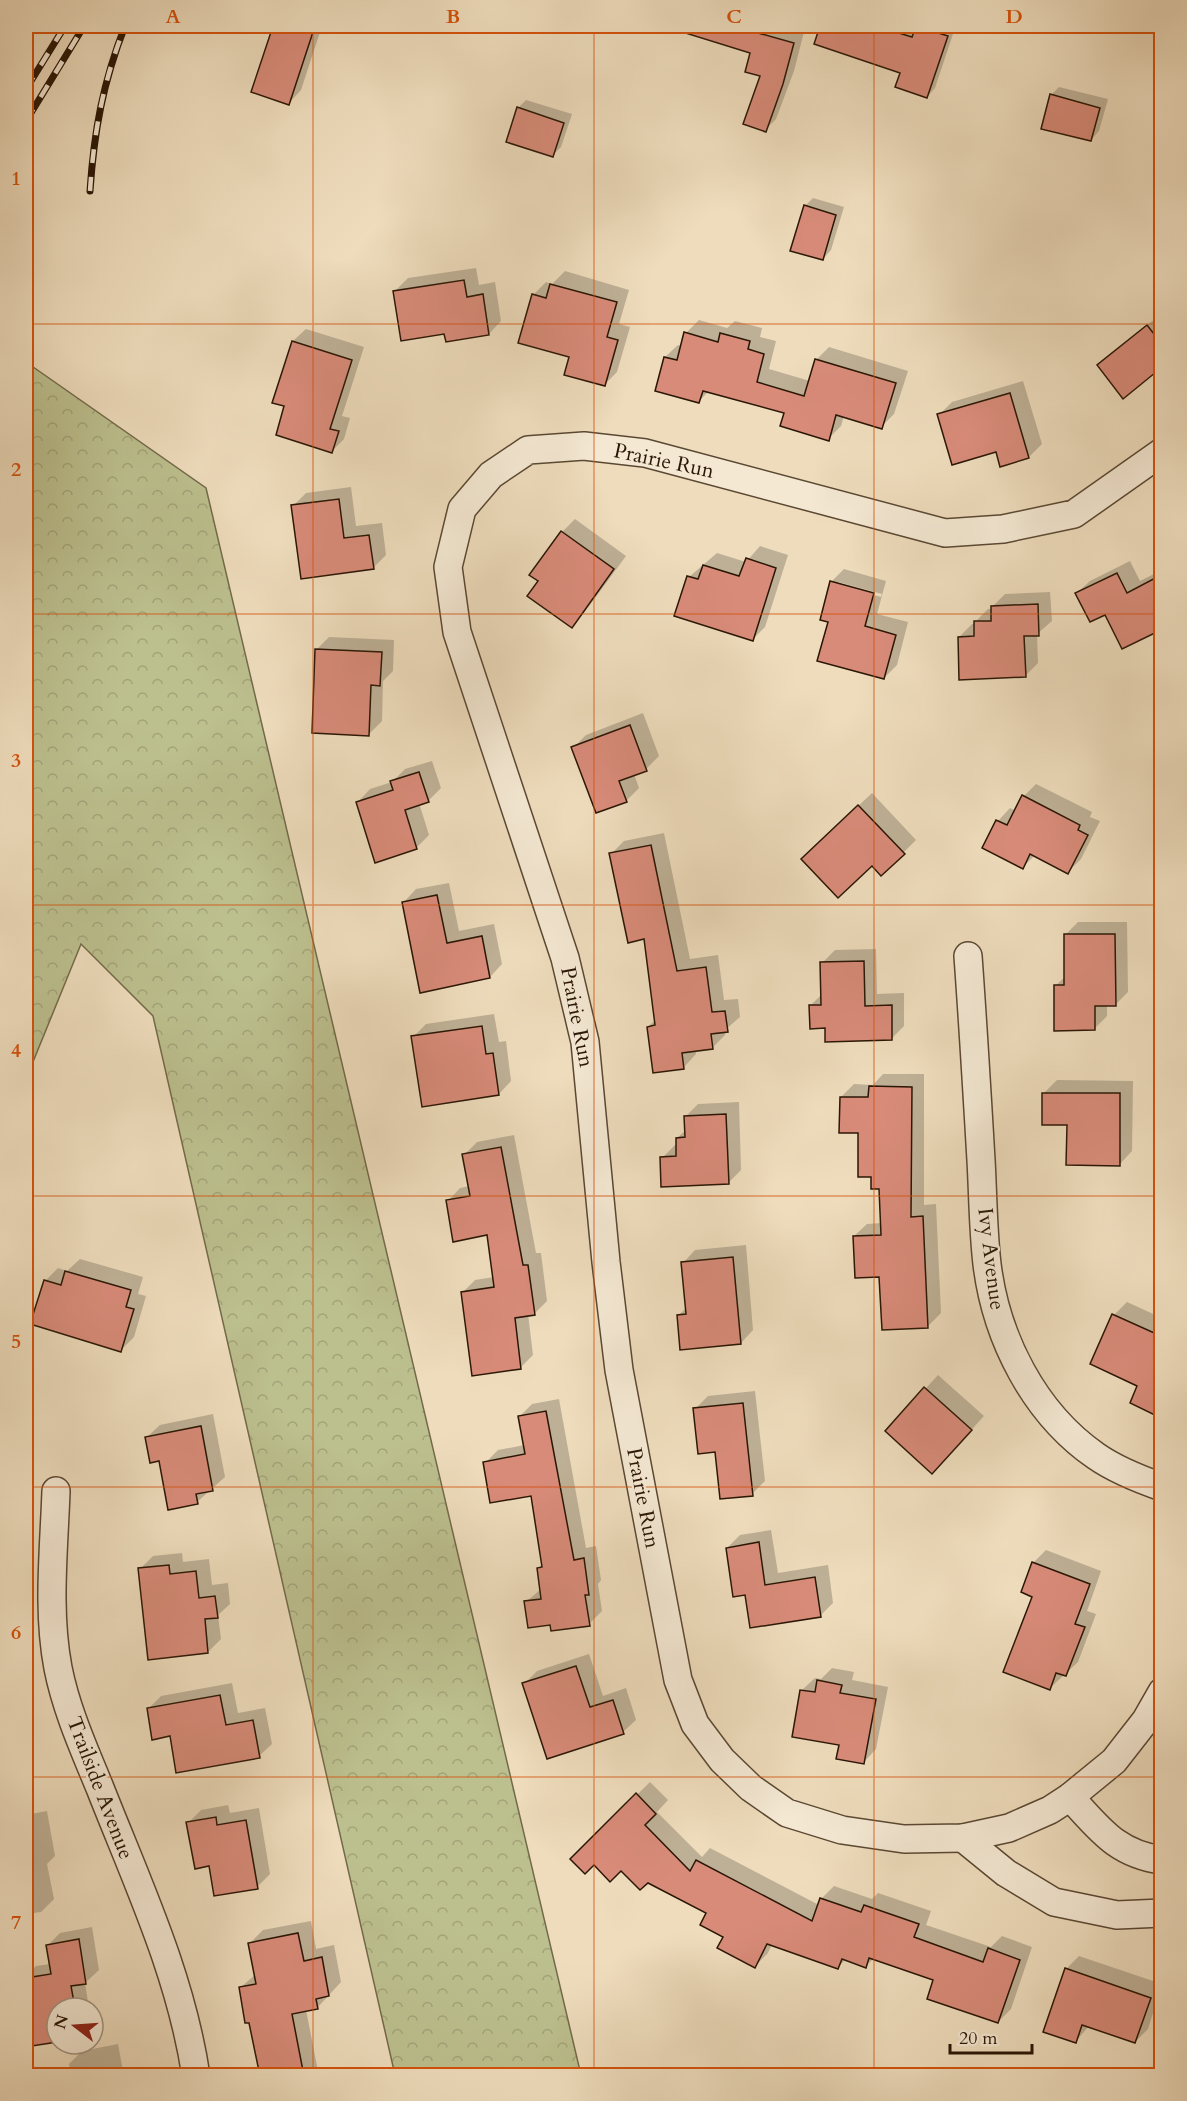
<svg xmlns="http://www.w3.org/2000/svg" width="1187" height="2101" viewBox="0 0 1187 2101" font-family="Cardo,serif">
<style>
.forest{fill:url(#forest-crowns);stroke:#736a4a;stroke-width:1.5}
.shadow{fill:#0003;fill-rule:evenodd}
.building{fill:#d88b79;stroke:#2a1605;stroke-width:1.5}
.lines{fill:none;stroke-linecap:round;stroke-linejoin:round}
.minor-casing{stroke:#5b4833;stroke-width:30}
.minor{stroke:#f4e8d3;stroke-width:27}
.rail-casing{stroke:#2a1605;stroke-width:7}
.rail{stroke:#f4e8d3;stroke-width:4.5;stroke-dasharray:14;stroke-linecap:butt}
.grid{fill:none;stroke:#d5520b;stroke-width:1.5;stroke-opacity:0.55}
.labels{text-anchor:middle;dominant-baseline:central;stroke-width:4.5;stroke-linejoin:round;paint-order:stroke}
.street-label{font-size:21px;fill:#2a1605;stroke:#f4e8d3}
.neatline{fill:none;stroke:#d5520b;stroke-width:2}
.grid-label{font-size:20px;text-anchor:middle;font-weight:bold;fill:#d5520b}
</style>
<defs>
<pattern id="forest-crowns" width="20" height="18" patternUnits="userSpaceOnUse" patternTransform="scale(1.5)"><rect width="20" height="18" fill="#bcbf8e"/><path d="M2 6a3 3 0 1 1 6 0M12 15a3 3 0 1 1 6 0" fill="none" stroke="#a2a379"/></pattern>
</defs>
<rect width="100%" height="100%" fill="#eedcbc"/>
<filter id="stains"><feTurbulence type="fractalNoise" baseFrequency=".00333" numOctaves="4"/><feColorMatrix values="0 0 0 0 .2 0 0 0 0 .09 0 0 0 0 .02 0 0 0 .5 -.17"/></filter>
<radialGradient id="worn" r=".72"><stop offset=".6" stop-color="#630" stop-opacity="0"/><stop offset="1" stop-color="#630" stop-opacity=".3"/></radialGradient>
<path class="forest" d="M26 362 206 488 581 2075H395L153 1016 81 944 26 1079Z"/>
<g class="shadow">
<path d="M275 26H322L301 90 289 103 253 91Z"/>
<path d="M710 26H779L804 32 794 71 776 119 765 130 761 75 752 52 707 38Z"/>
<path d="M821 26H909L916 28 918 26H948L955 28 935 88 927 97 902 72 816 43Z"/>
<path d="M1059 87 1108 99 1099 131 1091 140 1051 95Z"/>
<path d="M526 100 572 114 561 147 553 155 518 108Z"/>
<path d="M813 198 844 207 831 250 823 259 805 206Z"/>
<path d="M476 268 479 285 495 282 501 321 489 334 446 333 395 291 408 278Z"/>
<path d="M565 271 629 290 619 324 630 327 617 372 604 385 571 356 533 295 546 282 552 284Z"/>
<path d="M1156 318 1162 324V366L1124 397 1107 357Z"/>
<path d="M699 320 727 328 735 321 762 328 760 337 776 341 769 369 810 381 816 360 829 347 908 371 894 414 881 427 844 416 841 426 828 439 786 412 709 391 699 401 665 357 678 345 682 346 686 333Z"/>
<path d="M306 329 364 347 342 416 350 418 344 439 331 452 286 405 293 341Z"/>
<path d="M1023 381 1042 444 1029 457 939 415 952 402Z"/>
<path d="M351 487 356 526 382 523 386 555 373 568 293 506 306 493Z"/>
<path d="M575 519 626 556 584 613 572 626 540 580 531 575 562 532Z"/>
<path d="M760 546 788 555 765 627 752 640 689 577 717 553 746 562Z"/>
<path d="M1130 561 1140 581 1162 570V628L1123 647 1106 613 1077 593 1090 581Z"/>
<path d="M844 569 886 581 877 614 908 622 897 665 884 678 829 621 831 582ZM838 582 882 594 881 597 838 585Z"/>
<path d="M1050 592 1052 621 1037 634 1038 663 1026 675 959 637 972 624H975V622L988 609H992V607L1005 594Z"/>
<path d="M329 637 394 640 393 671 383 681 382 721 369 734 316 650Z"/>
<path d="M643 713 659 756 646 769 634 774 639 788 626 801 573 748 586 735Z"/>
<path d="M432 761 441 788 428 801 419 803 429 835 416 848 358 802 370 789 392 782 405 769Z"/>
<path d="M1036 784 1092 812 1090 817 1100 821 1081 859 1068 872 1035 855 1023 867 998 821 1010 808 1016 811 1024 796Z"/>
<path d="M872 793 916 840 882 874 872 863 816 846Z"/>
<path d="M664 833 690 959 718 955 724 1000 738 999 740 1017 725 1030V1035L712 1048 696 1050V1054L684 1067 648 1027 655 1020 645 937 611 854 624 841Z"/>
<path d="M449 883 459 931 494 924 502 964 490 977 421 991 404 902 416 889Z"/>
<path d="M1078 922H1127L1128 992 1115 1005H1107V1016L1094 1029 1055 986 1066 976 1065 935Z"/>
<path d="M876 949 877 994 904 993V1026L891 1039 826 1027 811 1005 822 994V963L835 950Z"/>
<path d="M494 1014 499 1042 506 1041 511 1081 499 1094 413 1037 426 1024Z"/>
<path d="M883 1074H924V1205L936 1204 941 1313 928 1326 881 1276 854 1236 867 1224 882 1223 881 1188 872 1176 860 1132 841 1097 854 1084 873 1085Z"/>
<path d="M1057 1080 1133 1081 1132 1151 1120 1164 1068 1123 1044 1093Z"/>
<path d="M739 1102 741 1170 728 1183 662 1158 675 1145H677V1138L686 1130 685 1117 698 1104Z"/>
<path d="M514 1135 536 1253H541L547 1301 535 1313 528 1314 533 1355 521 1367 462 1293 475 1280 494 1277 489 1234 448 1201 460 1188 470 1186 464 1155 477 1142Z"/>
<path d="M746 1245 753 1330 741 1343 678 1316 687 1307 683 1263 695 1250Z"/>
<path d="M80 1259 143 1277 138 1294 146 1296 134 1337 121 1350 45 1281 58 1268 67 1271Z"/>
<path d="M1127 1302 1162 1318V1410L1158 1414 1139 1385 1092 1364 1114 1315Z"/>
<path d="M938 1375 984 1416 945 1459 887 1431Z"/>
<path d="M755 1391 765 1481 752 1494 695 1409 708 1396Z"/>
<path d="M559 1399 586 1548 596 1546 601 1580 598 1584 602 1611 589 1624 552 1623 526 1602 541 1589 539 1568 543 1564 533 1494 485 1463 498 1450 525 1445 519 1417 532 1404Z"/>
<path d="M213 1414 225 1477 197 1502 160 1459 147 1437 160 1425Z"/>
<path d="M771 1530 778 1573 828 1565 833 1603 820 1616 746 1594 727 1548 740 1535Z"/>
<path d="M1046 1550 1101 1571 1087 1611 1096 1614 1078 1662 1050 1688 1034 1596 1033 1563Z"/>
<path d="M182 1553 183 1562 209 1559 212 1585 228 1583 230 1604 218 1615 221 1639 208 1652 140 1569 153 1556Z"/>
<path d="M589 1654 603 1696 626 1688 636 1720 623 1732 524 1684 537 1671Z"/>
<path d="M832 1668 854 1672 852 1680 888 1687 876 1749 864 1762 802 1690 815 1678 821 1679Z"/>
<path d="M232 1683 238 1713 265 1708 272 1744 259 1756 171 1735 148 1709 161 1696Z"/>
<path d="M650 1782 668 1800 657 1812 702 1857 710 1848 819 1905 821 1899 834 1886 872 1899 878 1893 931 1911 926 1925 991 1947 1002 1936 1032 1947 1011 2009 998 2022 935 1979 874 1958 866 1966 846 1959 838 1967 772 1944 768 1953 755 1966 725 1936 708 1912 621 1869 572 1859Z"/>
<path d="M228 1805 230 1813 259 1808 270 1874 257 1887 188 1823 201 1810Z"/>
<path d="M47 1811 55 1856 47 1864 54 1899 41 1912 26 1914V1815Z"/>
<path d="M311 1921 316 1949 334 1945 341 1982 317 2008 306 2010 319 2076H262L251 2021 240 1988 256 1974 250 1943 263 1930Z"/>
<path d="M92 1927 99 1970 85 1983 89 2008H57V2041L33 2044 26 1995V1976L36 1966 50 1964 47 1946 60 1933Z"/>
<path d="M1079 1956 1162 1984 1148 2029 1135 2042 1089 2026 1076 2041 1066 1969Z"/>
<path d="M118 2044 123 2071 136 2069 137 2076H71L69 2064 82 2051Z"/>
</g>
<g class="building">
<path d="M273 26H315L289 105 251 92Z"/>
<path d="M679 26H745L744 29 794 43 783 84 766 132 743 124 760 76 745 72 750 53 679 31Z"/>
<path d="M820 26H876L912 37 916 26 948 36 927 98 895 87 900 73 814 44Z"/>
<path d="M1050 94 1100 108 1091 141 1041 129Z"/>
<path d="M517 107 564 123 553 157 506 142Z"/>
<path d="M804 205 836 215 823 260 790 251Z"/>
<path d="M464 280 467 297 483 294 489 335 446 342 444 334 401 341 393 291Z"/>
<path d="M550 284 617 302 607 337 618 340 605 386 564 375 569 357 518 343 532 294 546 298Z"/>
<path d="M1147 325 1161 343V368L1123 399 1097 365Z"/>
<path d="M684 332 718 342 720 333 750 341 748 349 764 354 757 382 804 396 815 359 896 383 882 429 836 415 829 441 780 426 784 413 703 391 699 403 655 391 664 357 677 360Z"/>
<path d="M292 341 352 360 330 429 339 431 332 453 276 435 284 406 272 403Z"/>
<path d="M1010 393 1029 458 1000 467 996 452 952 465 937 414Z"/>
<path d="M339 499 344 538 369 535 374 569 301 579 291 505Z"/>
<path d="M561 531 614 569 572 628 527 596 538 581 529 575Z"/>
<path d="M746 558 776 568 753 641 674 616 687 576 698 579 703 565 739 576Z"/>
<path d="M1117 573 1127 593 1161 575V630L1122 649 1105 615 1090 622 1075 593Z"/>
<path d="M830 581 874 593 865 626 896 635 884 679 817 661 828 622 820 620Z"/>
<path d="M1038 604 1039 636H1024L1026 677 959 680 958 637 974 636V621H991V606Z"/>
<path d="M315 649 382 652 380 686 371 685 369 736 312 733Z"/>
<path d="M630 725 647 771 619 781 627 802 596 813 571 747Z"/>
<path d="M419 772 429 802 405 810 417 849 375 863 356 802 393 790 390 781Z"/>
<path d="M1022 795 1080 825 1078 830 1088 835 1068 874 1030 854 1023 869 982 848 996 820 1007 825Z"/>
<path d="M858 805 905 854 881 876 872 866 838 898 801 859Z"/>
<path d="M651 845 677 971 706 967 712 1012 725 1011 728 1032 711 1034 713 1049 682 1053 684 1069 653 1073 647 1027 655 1025 644 939 628 943 609 853Z"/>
<path d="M437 895 447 943 482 936 490 978 420 993 402 902Z"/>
<path d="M1064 934H1115L1116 1006H1095V1030L1054 1031V985H1064Z"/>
<path d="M864 961 865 1006 892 1005V1040L825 1042V1028L810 1029 809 1005H821L820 962Z"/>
<path d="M482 1026 486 1054 493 1053 499 1095 422 1107 411 1036Z"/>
<path d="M869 1086 912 1087 911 1217 923 1216 928 1328 882 1330 879 1277 855 1278 853 1236 881 1235 879 1189H871V1177H858V1133H839L840 1097H868Z"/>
<path d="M1042 1093H1120V1166L1066 1165 1067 1125H1042Z"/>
<path d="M726 1114 729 1184 661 1187 660 1157 676 1156V1138L685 1137 684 1116Z"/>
<path d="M501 1147 523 1265H528L535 1315 515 1318 521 1369 472 1376 461 1292 494 1287 487 1235 453 1242 446 1200 470 1196 462 1154Z"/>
<path d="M733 1257 741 1344 680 1350 677 1315 686 1314 681 1262Z"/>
<path d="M65 1271 131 1290 126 1307 134 1309 121 1352 30 1324 44 1280 61 1285Z"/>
<path d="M1112 1314 1161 1336V1418L1130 1403 1137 1386 1090 1364Z"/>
<path d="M924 1387 972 1430 932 1474 885 1431Z"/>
<path d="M743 1403 753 1496 720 1499 715 1452 698 1454 693 1408Z"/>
<path d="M546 1411 574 1560 584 1558 589 1595H585L590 1626 551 1631 550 1625 528 1628 524 1601 541 1599 537 1568 542 1567 531 1496 490 1503 483 1462 525 1454 518 1416Z"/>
<path d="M201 1426 213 1491 196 1494 198 1504 168 1510 159 1461 150 1463 145 1437Z"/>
<path d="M759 1542 765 1585 815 1577 821 1617 750 1628 745 1595 733 1597 726 1548Z"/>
<path d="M1032 1562 1090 1584 1075 1624 1085 1627 1066 1676 1056 1673 1050 1690 1003 1672 1032 1597 1021 1592Z"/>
<path d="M169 1565 170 1574 196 1571 199 1598 215 1596 218 1618 205 1619 208 1653 148 1660 138 1568Z"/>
<path d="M576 1666 590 1707 613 1700 624 1734 547 1759 522 1683Z"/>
<path d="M817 1680 842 1685 840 1693 876 1699 864 1764 836 1759 839 1745 792 1737 800 1690 815 1692Z"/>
<path d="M220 1695 226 1725 253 1720 260 1758 176 1773 170 1736 152 1740 147 1708Z"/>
<path d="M636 1793 656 1814 645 1825 690 1871 696 1860 812 1921 820 1898 861 1912 864 1905 919 1924 914 1937 983 1962 988 1948 1020 1960 998 2023 927 1999 933 1980 869 1958 866 1968 842 1959 838 1969 767 1944 755 1968 717 1948 723 1937 700 1925 706 1913 648 1883 640 1890 621 1871 610 1882 594 1865 585 1874 570 1859Z"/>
<path d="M216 1817 217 1825 246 1820 258 1889 214 1896 209 1866 195 1869 186 1822Z"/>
<path d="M298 1933 304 1961 322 1957 329 1996 316 1999 318 2009 292 2014 304 2076H260L249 2023H245L239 1987 256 1984 248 1943Z"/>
<path d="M79 1939 86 1984 71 1986 75 2008H57V2042L32 2046 26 2005V1978L51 1974 46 1945Z"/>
<path d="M1065 1968 1151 1998 1135 2043 1082 2025 1076 2043 1043 2032Z"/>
</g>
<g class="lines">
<defs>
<g id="minor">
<path d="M1162 452 1074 514 1003 529 945 533 645 453 584 446 528 450 491 475 462 509 448 567 457 632 565 958 585 1042 606 1262 619 1370 678 1680 695 1724 722 1760 751 1788 787 1813 842 1830 904 1839 963 1838 1009 1828 1050 1810 1070 1797 1114 1761 1146 1720 1162 1692"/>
<path d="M968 956C973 1024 977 1092 981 1160 983 1195 983 1230 987 1264 996 1338 1034 1413 1096 1456 1116 1470 1139 1479 1162 1487"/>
<path d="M56 1491C54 1550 47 1610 58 1668 66 1709 84 1749 100 1788 137 1882 181 1975 196 2076"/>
<path d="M1070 1797C1099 1828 1116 1854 1162 1860"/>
<path d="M963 1838 1006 1873 1054 1902 1117 1915 1162 1913"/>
</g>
</defs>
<use href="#minor" class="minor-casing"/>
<use href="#minor" class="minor"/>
<defs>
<g id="rail">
<path d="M26 89 65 26"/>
<path d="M26 121 84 26"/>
<path d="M90 191C94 131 103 82 125 26"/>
</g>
</defs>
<use href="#rail" class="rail-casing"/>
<use href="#rail" class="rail"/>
</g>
<path class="grid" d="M313 26V2076M594 26V2076M874 26V2076M26 324H1162M26 614H1162M26 905H1162M26 1196H1162M26 1487H1162M26 1777H1162"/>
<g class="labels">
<g class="street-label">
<text transform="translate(664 461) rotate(12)">Prairie Run</text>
<text transform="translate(577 1017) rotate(79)">Prairie Run</text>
<text transform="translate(991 1259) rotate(83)">Ivy Avenue</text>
<text transform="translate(643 1498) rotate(79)">Prairie Run</text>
<text transform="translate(100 1788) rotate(69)">Trailside Avenue</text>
</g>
</g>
<rect width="1187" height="2101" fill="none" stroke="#eedcbc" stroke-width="66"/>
<g transform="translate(75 2026) rotate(287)"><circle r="28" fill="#f4e8d3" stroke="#a39481" stroke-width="1.5"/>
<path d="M0-4.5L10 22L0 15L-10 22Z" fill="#8f2418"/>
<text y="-9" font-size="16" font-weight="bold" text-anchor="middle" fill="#2a1605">N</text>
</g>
<path d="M950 2044v9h82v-9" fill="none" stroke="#2a1605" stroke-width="3"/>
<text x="959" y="2044" font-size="18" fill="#2a1605" stroke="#f4e8d3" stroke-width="4.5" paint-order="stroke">20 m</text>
<rect x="33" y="33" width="1121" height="2035" class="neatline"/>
<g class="grid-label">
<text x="173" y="23">A</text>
<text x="453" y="23">B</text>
<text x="734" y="23">C</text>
<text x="1014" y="23">D</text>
<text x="16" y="185">1</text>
<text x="16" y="476">2</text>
<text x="16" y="767">3</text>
<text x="16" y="1057">4</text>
<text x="16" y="1348">5</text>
<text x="16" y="1639">6</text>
<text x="16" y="1929">7</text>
</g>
<rect width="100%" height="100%" filter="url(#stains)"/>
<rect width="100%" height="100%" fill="url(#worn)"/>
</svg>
